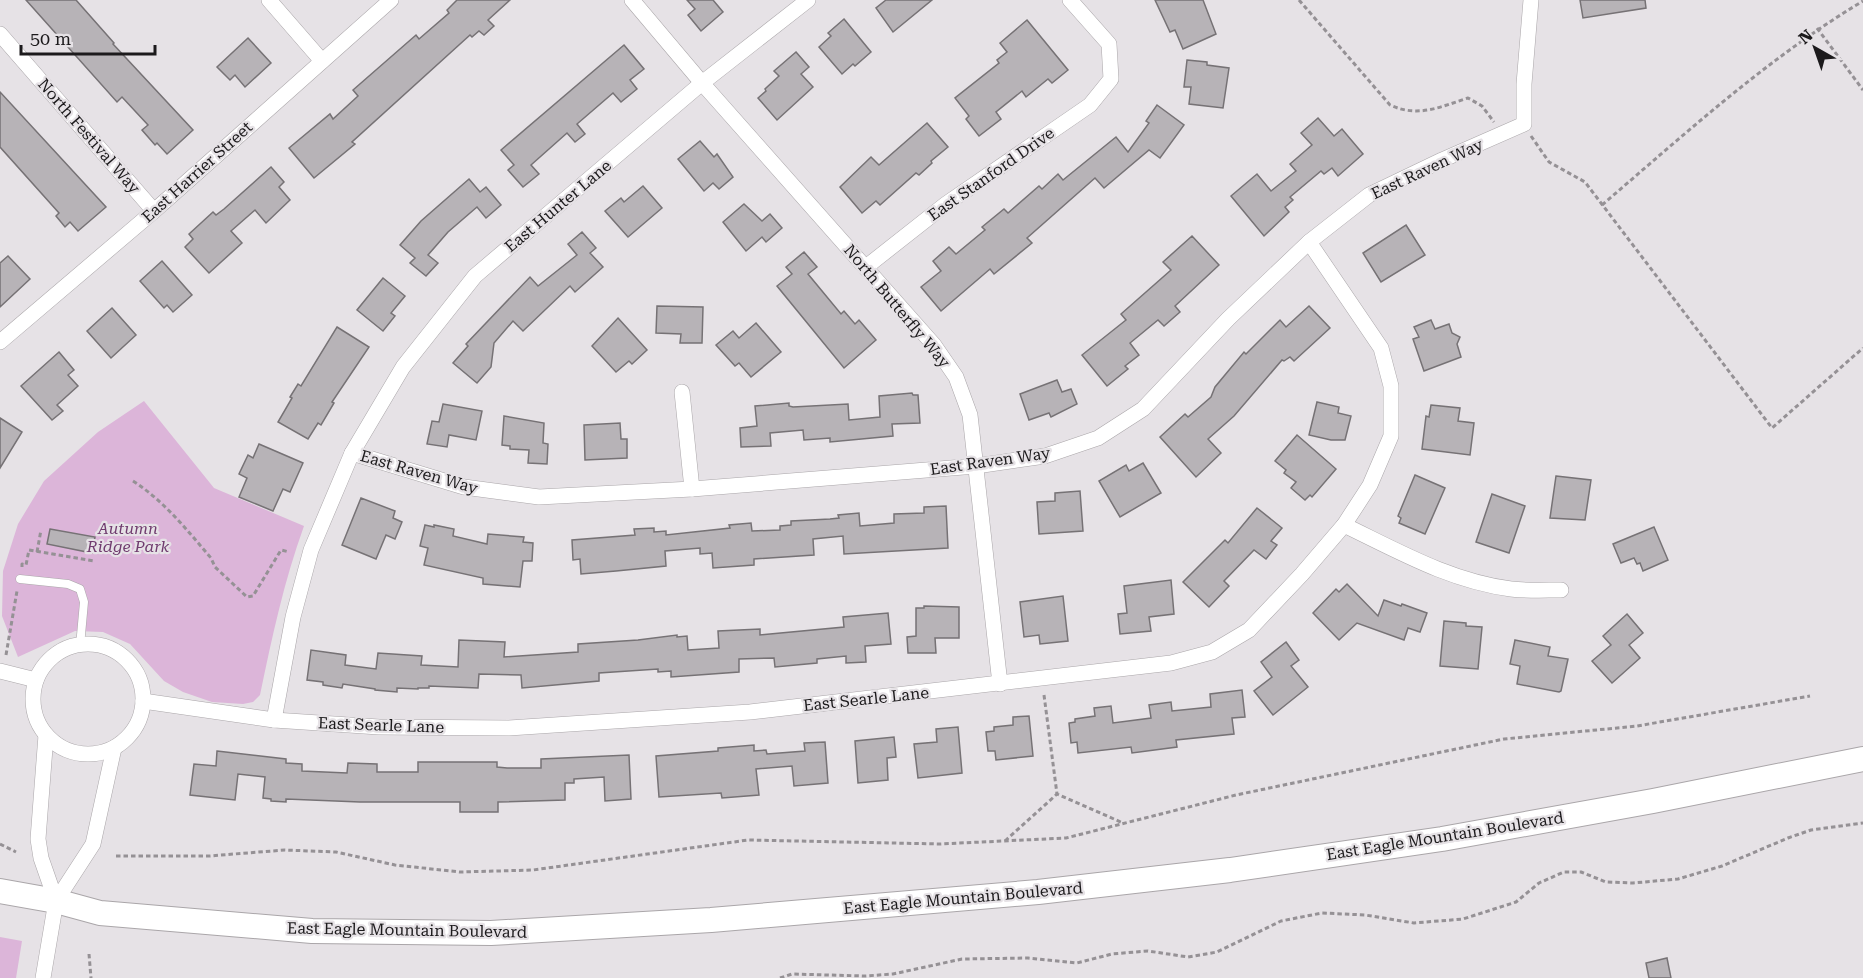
<svg xmlns="http://www.w3.org/2000/svg" width="1863" height="978" viewBox="0 0 1863 978" font-family="'Roboto Serif',serif">
<style>
.green{fill:#dcb5d9}
.building{fill:#b7b3b7;stroke:#767275;stroke-width:1.5}
.lines{fill:none;stroke-linecap:round;stroke-linejoin:round}
.lane-casing{stroke:#aaa6a9;stroke-width:9}
.street-casing{stroke:#aaa6a9;stroke-width:16}
.primary-casing{stroke:#aaa6a9;stroke-width:26}
.path{stroke:#959195;stroke-width:3;stroke-dasharray:4.5 3;stroke-linecap:butt}
.lane{stroke:#fff;stroke-width:8}
.street{stroke:#fff;stroke-width:15}
.primary{stroke:#fff;stroke-width:24}
.labels{text-anchor:middle;dominant-baseline:central;stroke-width:4.5;stroke-linejoin:round;paint-order:stroke}
.street-label{font-size:16px;fill:#1c1a1c;stroke:#e6e2e6}
.park-label{font-size:16px;font-style:italic;fill:#703c6f;stroke:#e6e2e6}
</style>
<rect width="100%" height="100%" fill="#e6e2e6"/>
<g class="green">
<path d="M144 401 214 488 304 526C284 581 272 637 260 695L253 702 243 704 212 702 183 692 164 681 130 644 103 632 75 631 18 657 2 616 3 571 18 524 44 481 98 432Z"/>
<path d="M0 937 22 941 16 978H0Z"/>
</g>
<g class="building">
<path d="M26 0H76L114 43 113 44 193 130 167 154 157 143 155 145 142 130 148 125 122 97 117 102Z"/>
<path d="M457 0H510L488 20 494 26 484 35 479 31 472 37 470 35 352 142 355 144 314 178 289 148 330 114 333 119 358 96 353 90 416 35 419 39 449 13 447 10Z"/>
<path d="M687 0H713L723 12 701 31 688 15 695 9Z"/>
<path d="M886 0H932L893 32 876 8Z"/>
<path d="M1155 0H1203L1216 34 1183 49 1175 30 1170 32Z"/>
<path d="M1580 0H1645L1646 8 1583 18Z"/>
<path d="M844 19 871 52 855 66 853 64 842 74 819 47 831 36 828 33Z"/>
<path d="M1027 20 1068 70 1052 83 1048 79 1026 97 1022 91 996 112 1001 119 979 136 966 119 969 116 955 98 999 63 997 60 1007 52 1000 43Z"/>
<path d="M248 38 271 63 245 87 235 75 230 80 217 67Z"/>
<path d="M624 45 644 69 630 80 637 89 621 102 613 93 577 124 585 134 575 142 567 133 531 165 539 174 523 187 508 170 514 165 501 150Z"/>
<path d="M796 52 809 67 801 74 813 87 777 120 758 98 766 91 765 89 779 76 774 71Z"/>
<path d="M1187 60 1207 62V65L1229 68 1223 108 1189 104 1191 87H1184Z"/>
<path d="M0 92 106 207 78 231 70 222 65 227 56 216 59 213 0 147Z"/>
<path d="M1157 105 1184 125 1160 158 1149 150 1104 188 1095 178 1027 238 1032 243 994 274 990 269 941 311 921 287 941 271 933 261 949 247 956 254 985 230 982 227 1004 209 1008 213 1039 186 1042 189 1058 174 1063 180 1116 137 1128 152 1149 123 1146 121Z"/>
<path d="M1318 118 1334 136 1342 129 1363 154 1338 176 1332 168 1324 174 1321 171 1290 197 1293 200 1285 207 1289 212 1264 236 1231 196 1257 174 1271 191 1296 171 1290 164 1312 145 1301 133Z"/>
<path d="M927 123 948 147 931 161 932 163 919 175 916 173 880 205 876 201 862 213 840 187 871 157 879 165Z"/>
<path d="M700 141 714 157 717 154 733 177 719 189 713 183 704 191 678 159Z"/>
<path d="M271 167 284 182 279 187 290 200 266 223 255 210 231 231 242 243 209 273 185 247 193 239 189 234 213 212 216 215 224 209Z"/>
<path d="M469 179 480 192 486 187 501 205 486 218 477 207 448 232 428 255 438 263 426 276 410 263 415 258 400 245 421 221Z"/>
<path d="M643 186 662 208 628 237 605 211 621 198 624 202Z"/>
<path d="M744 204 762 221 770 214 782 228 766 242 762 237 746 251 723 222Z"/>
<path d="M1406 225 1425 255 1381 282 1363 253Z"/>
<path d="M582 232 596 248 590 253 603 267 575 292 570 286 523 331 513 321 494 343 491 367 477 383 453 363 468 346 466 344 530 277 538 286 577 255 568 244Z"/>
<path d="M1192 236 1219 265 1175 306 1180 312 1164 326 1158 320 1130 343 1139 355 1125 366 1128 369 1107 386 1082 355 1126 320 1121 314 1171 270 1163 262Z"/>
<path d="M804 252 817 267 808 274 841 314 844 311 855 324 859 320 876 340 844 368 777 286 792 274 786 267Z"/>
<path d="M8 256 30 279 0 307V263Z"/>
<path d="M162 261 192 295 173 312 167 305 164 308 140 281Z"/>
<path d="M383 278 405 296 391 313 395 316 383 331 357 310Z"/>
<path d="M657 306 703 307 702 343H680L681 334 656 333Z"/>
<path d="M1309 306 1330 328 1294 361 1290 357 1284 361 1282 360 1234 416 1208 439 1221 453 1196 477 1160 437 1185 414 1188 417 1211 397 1215 387 1244 352 1246 354 1280 320 1286 327Z"/>
<path d="M112 308 136 335 111 358 87 331Z"/>
<path d="M618 318 647 350 632 364 629 361 616 372 592 346Z"/>
<path d="M1431 320 1435 329 1449 324 1452 333 1460 337 1457 344 1461 357 1424 371 1413 339 1419 337 1414 327Z"/>
<path d="M756 323 781 352 751 377 739 363 735 366 716 345 733 331 739 338Z"/>
<path d="M337 327 369 347 332 402 334 403 321 425 318 423 308 439 278 422 292 398 290 397 298 384 301 386Z"/>
<path d="M59 352 74 370 68 375 78 386 57 405 63 411 52 420 21 386Z"/>
<path d="M1057 380 1062 392 1071 389 1077 404 1051 417 1049 413 1029 420 1020 394Z"/>
<path d="M912 393 913 395H918L920 423 892 424 893 436 830 442V438L804 440 803 430 770 433 771 446 741 447 740 428 757 426 755 406 789 403V406L793 407 848 404 849 420 880 417 879 396Z"/>
<path d="M1317 402 1339 407 1338 413 1351 416 1345 440H1331L1309 435Z"/>
<path d="M443 404 482 411 476 440 449 435 447 447 427 444 432 421 439 422Z"/>
<path d="M1431 405 1460 408 1458 421 1474 423 1470 455 1422 449 1426 416 1429 417Z"/>
<path d="M504 416 544 423 543 443 548 444 547 464 528 463 529 450 510 449V446L502 445Z"/>
<path d="M0 418 22 432 0 468Z"/>
<path d="M620 423 621 439H627V458L585 460 584 425Z"/>
<path d="M1297 435 1336 469 1312 497 1310 495 1305 500 1291 488 1296 482 1284 473 1286 470 1275 461Z"/>
<path d="M259 444 303 463 290 492 283 489 273 511 239 497 247 478 239 474 248 455 253 458Z"/>
<path d="M1143 463 1161 493 1120 517 1099 481 1126 465 1129 471Z"/>
<path d="M1415 475 1445 488 1425 534 1399 523 1401 518 1398 516Z"/>
<path d="M1556 476 1591 480 1585 520 1550 518Z"/>
<path d="M1080 491 1083 531 1039 534 1037 502 1055 501V493Z"/>
<path d="M1492 494 1525 506 1509 553 1476 542Z"/>
<path d="M361 498 395 511 393 518 402 522 395 539 386 535 376 559 342 545Z"/>
<path d="M946 506 948 548 844 554 843 536 813 539 814 555 754 559V565L713 568 712 553 700 554V548L665 551 666 566 616 571 581 574 580 559 573 560 572 540 635 535 634 529 654 528V532L666 531V535L730 528 729 525 751 523 752 531 780 530V526L791 525V521L830 519 839 518 838 515 859 513 860 526 894 523V514L924 513V507Z"/>
<path d="M1257 508 1282 528 1271 541 1277 545 1266 559 1254 550 1224 581 1229 586 1209 607 1183 582 1225 540 1228 543Z"/>
<path d="M425 525 434 527V525L454 529 453 536 487 544 488 534 524 537 523 542 533 543 532 561H523L520 587 483 584V578L424 565 428 548 420 546Z"/>
<path d="M1654 527 1668 560 1643 571 1640 563 1637 564 1634 558 1621 563 1613 544Z"/>
<path d="M50 529 95 537 92 553 47 544Z"/>
<path d="M1171 580 1174 614 1149 617 1151 631 1120 634 1118 614 1127 613 1124 586Z"/>
<path d="M1347 584 1378 616 1384 600 1401 606 1402 604 1427 613 1420 632 1408 628 1404 640 1357 623 1339 640 1313 613 1336 589 1339 592Z"/>
<path d="M1063 596 1068 641 1040 644 1039 635 1024 637 1020 602Z"/>
<path d="M924 606 959 607V638H935L936 653H908L907 637 916 636V608H924Z"/>
<path d="M888 613 891 644 865 646 866 662 846 663V656L817 659V663L775 667 774 658 739 659V672L671 677V671L658 672V669L599 673V681L522 688 521 675 479 674 478 688 429 686V688H418V689L397 688V692L375 690V689L343 684 342 688 323 685V682L307 680 311 650 346 655 345 665 376 669 378 653 422 656 421 665 458 667 459 640 505 642 504 657 578 652V644L638 640 677 635V637L687 636 688 650 719 648 718 631 760 629V635L844 627 843 617Z"/>
<path d="M1627 614 1643 633 1629 645 1640 658 1612 683 1592 661 1611 645 1603 636Z"/>
<path d="M1444 621 1466 623V626L1482 627 1478 669 1440 666Z"/>
<path d="M1515 640 1550 647 1548 656 1568 659 1561 691 1559 692 1517 684 1520 666 1510 664Z"/>
<path d="M1286 642 1299 660 1291 666 1308 687 1273 715 1254 691 1272 677 1261 662Z"/>
<path d="M1242 690 1245 717 1232 718 1234 734 1176 740 1177 747 1132 753 1131 747 1078 753 1077 742 1071 743 1069 723 1075 722V719L1095 716 1094 708 1111 706 1113 723 1151 718 1149 705 1171 702 1172 711 1211 707 1210 694Z"/>
<path d="M1029 716 1033 756 996 760 995 751H988L986 732 994 731V727L1013 725V717Z"/>
<path d="M958 727 962 773 918 778 914 744 937 742 936 729Z"/>
<path d="M894 737 896 757 887 758 888 780 858 783 855 741Z"/>
<path d="M825 742 828 783 794 786 792 766 756 769 759 795 722 798 721 793 659 797 656 756 718 751V748L754 745V751L766 750 767 754 805 751 804 743Z"/>
<path d="M217 751 286 759V763L302 764V771L347 773 348 763 377 764V772H418V762H497V767L507 768H541V759L629 755 631 799 605 801 604 777 574 779V783H565V800L498 802V812H460V802H360L286 799V802L271 801V799L263 798 265 777 238 774 235 800 190 795 194 764 216 766Z"/>
<path d="M1667 958 1671 978H1649L1646 963Z"/>
</g>
<g class="lines">
<defs>
<path id="lane" d="M20 579 68 584 80 589 84 602 80 646"/>
<g id="street">
<path d="M269 0 322 61"/>
<path d="M632 0 702 83 934 345 956 377 970 415 1000 684"/>
<path d="M0 34 154 211"/>
<path d="M866 267 946 204 1090 105 1111 79 1109 44 1070 0"/>
<path d="M0 342 154 211 391 0"/>
<path d="M682 392 692 489"/>
<path d="M352 453 464 487 539 497 692 489 976 466 1045 456 1098 438 1143 409 1228 319 1309 242 1369 195 1442 160 1524 124V84L1531 0"/>
<path d="M1344 525C1398 551 1450 581 1511 589 1527 591 1545 590 1561 590"/>
<circle cx="88" cy="699" r="55"/>
<path d="M0 671 36 680"/>
<path d="M143 701 274 720 379 727 509 728 750 712 1171 663 1212 652 1249 630 1302 574 1344 525 1370 485 1391 436V386L1381 348 1309 242"/>
<path d="M274 720 293 617 311 550 352 453 403 367 475 276 702 83 808 0"/>
<path d="M46 735 38 839 41 858 56 901"/>
<path d="M43 978 56 901 93 844 114 748"/>
</g>
<path id="primary" d="M0 891 56 901 100 913 312 931 491 933 711 920 1038 892 1230 870 1442 839 1653 801 1863 759"/>
</defs>
<use href="#lane" class="lane-casing"/>
<use href="#street" class="street-casing"/>
<use href="#primary" class="primary-casing"/>
<g class="path">
<path d="M1299 0 1390 105C1418 118 1440 107 1468 98L1482 106 1494 122"/>
<path d="M1817 28 1863 90"/>
<path d="M1531 136 1549 162 1585 182 1772 428 1863 348"/>
<path d="M1602 205C1686 133 1768 58 1863 1"/>
<path d="M133 481C164 501 187 530 211 558L215 567 247 597 253 596 281 550 289 552"/>
<path d="M37 552 41 530"/>
<path d="M22 567V564L26 565 29 550 94 561"/>
<path d="M6 655 17 591"/>
<path d="M1044 695 1057 794 1123 823"/>
<path d="M1005 841 1057 794"/>
<path d="M0 844 16 852"/>
<path d="M116 856H209L285 850 336 852 395 865 460 872 533 870 748 840 940 844 1066 838 1236 795 1504 739 1637 726 1810 696"/>
<path d="M89 954 91 978"/>
<path d="M780 978 792 974 865 976 893 974 962 959 1028 958 1077 963 1112 954 1148 951 1188 957 1217 952 1281 921 1322 913 1365 915 1414 923 1463 919 1516 902 1539 883 1564 872H1581L1606 882 1633 883 1678 879 1722 866 1788 838 1811 830 1863 823"/>
</g>
<use href="#lane" class="lane"/>
<use href="#street" class="street"/>
<use href="#primary" class="primary"/>
</g>
<g class="labels">
<g class="street-label">
<text transform="translate(89 136) rotate(49)">North Festival Way</text>
<text transform="translate(1427 169) rotate(-25)">East Raven Way</text>
<text transform="translate(197 172) rotate(-42)">East Harrier Street</text>
<text transform="translate(991 174) rotate(-35)">East Stanford Drive</text>
<text transform="translate(558 206) rotate(-40)">East Hunter Lane</text>
<text transform="translate(897 306) rotate(50)">North Butterfly Way</text>
<text transform="translate(990 461) rotate(-8)">East Raven Way</text>
<text transform="translate(419 472) rotate(16)">East Raven Way</text>
<text transform="translate(866 699) rotate(-6)">East Searle Lane</text>
<text transform="translate(381 725) rotate(2)">East Searle Lane</text>
<text transform="translate(1445 836) rotate(-9)">East Eagle Mountain Boulevard</text>
<text transform="translate(963 898) rotate(-5)">East Eagle Mountain Boulevard</text>
<text transform="translate(407 930) rotate(1)">East Eagle Mountain Boulevard</text>
</g>
<g class="park-label">
<text x="128" y="528">Autumn<tspan x="128" dy="18">Ridge Park</tspan></text>
</g>
</g>
<g transform="translate(1815 48) rotate(320)" stroke="#e6e2e6" stroke-width="4.5" paint-order="stroke">
<path d="M0-4.5L10 22L0 15L-10 22Z" fill="#1c1a1c"/>
<text y="-9" font-size="16" font-weight="bold" text-anchor="middle" fill="#1c1a1c">N</text>
</g>
<path d="M21 45v9h134v-9" fill="none" stroke="#1c1a1c" stroke-width="3"/>
<text x="30" y="45" font-size="18" fill="#1c1a1c" stroke="#e6e2e6" stroke-width="4.5" paint-order="stroke">50 m</text>
</svg>
